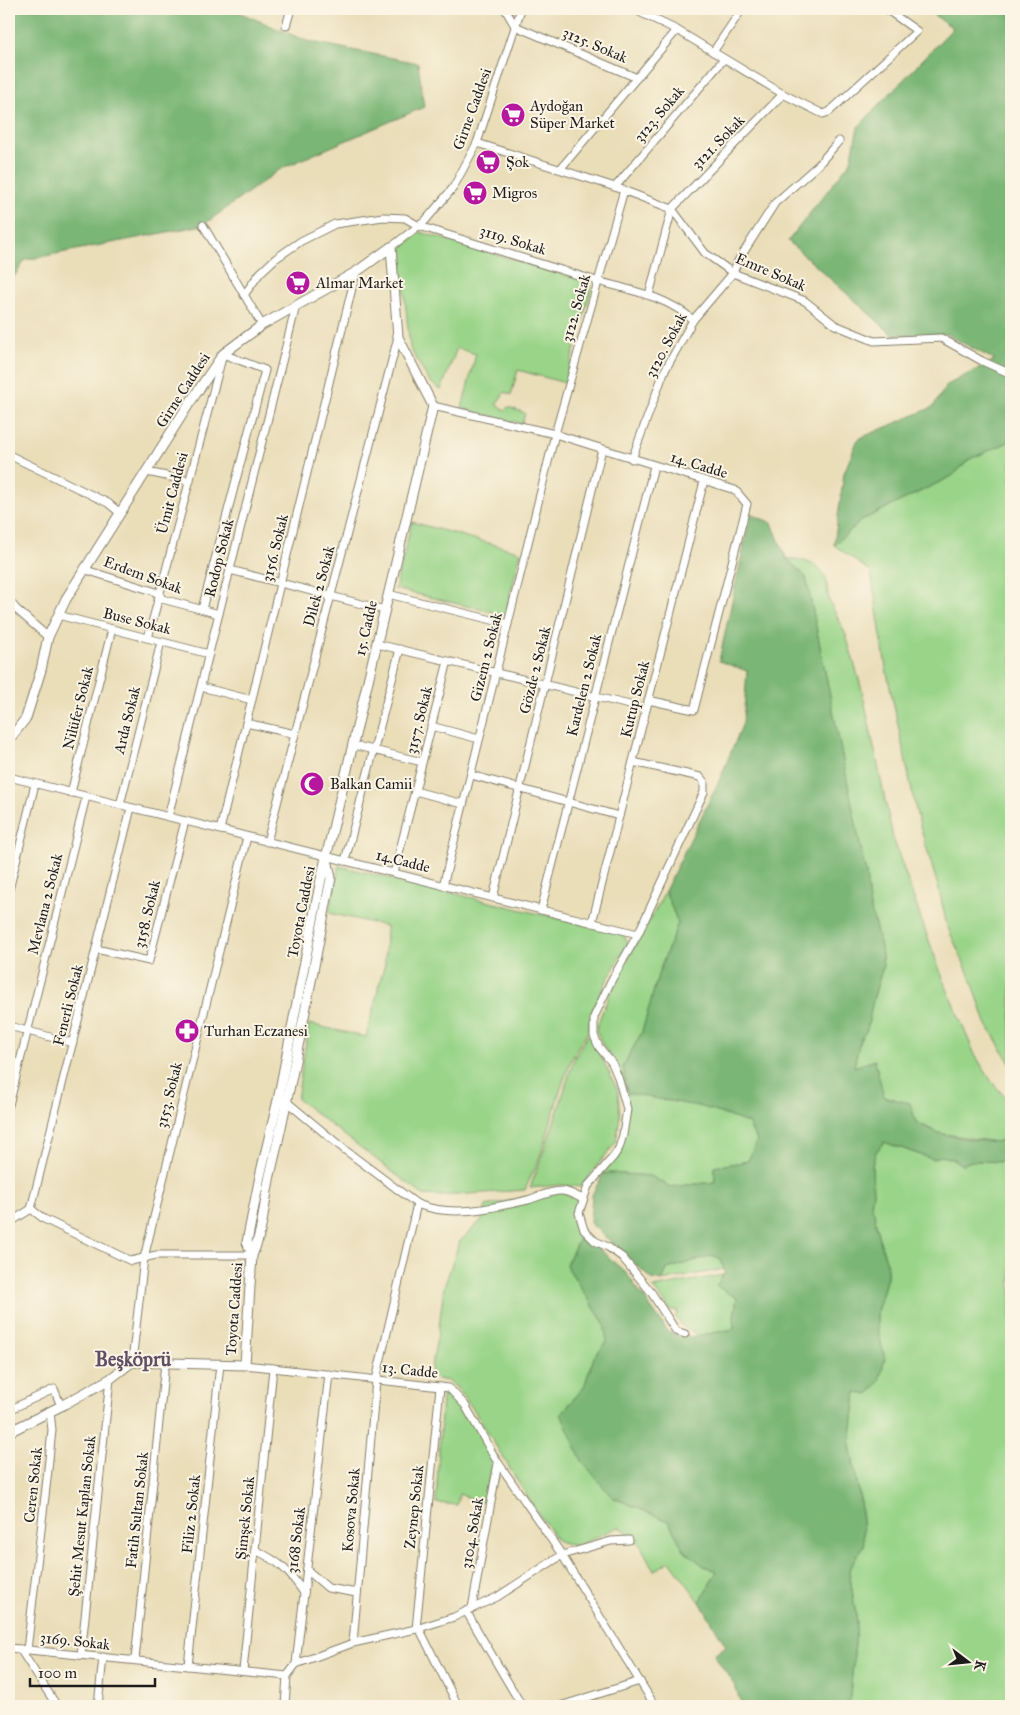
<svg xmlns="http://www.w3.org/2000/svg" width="1020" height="1715" viewBox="0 0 1020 1715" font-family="'IM FELL Great Primer',serif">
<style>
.green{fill:#99d488;stroke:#5a7852}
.forest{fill:#7ab674;stroke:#4b6948}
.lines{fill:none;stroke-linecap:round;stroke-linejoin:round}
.street-casing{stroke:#837d6a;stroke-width:9}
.secondary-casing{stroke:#837d6a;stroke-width:11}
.street{stroke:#fff;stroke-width:7}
.secondary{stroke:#fff;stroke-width:9}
.labels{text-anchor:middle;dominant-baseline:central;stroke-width:4;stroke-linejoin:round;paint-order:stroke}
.street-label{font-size:15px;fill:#1c1c1c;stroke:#fcf5e5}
.poi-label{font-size:15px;fill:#1c1c1c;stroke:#fcf5e5;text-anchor:start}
.district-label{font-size:20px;font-weight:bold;fill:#604e64;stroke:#fcf5e5}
</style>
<rect width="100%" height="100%" fill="#fcf5e5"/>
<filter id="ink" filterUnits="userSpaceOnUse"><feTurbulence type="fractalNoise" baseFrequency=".02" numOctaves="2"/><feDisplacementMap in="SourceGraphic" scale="10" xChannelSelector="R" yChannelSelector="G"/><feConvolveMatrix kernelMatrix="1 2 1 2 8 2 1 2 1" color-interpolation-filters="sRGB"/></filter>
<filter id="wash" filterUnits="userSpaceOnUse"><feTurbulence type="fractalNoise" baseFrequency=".0096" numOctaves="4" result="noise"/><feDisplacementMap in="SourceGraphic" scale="20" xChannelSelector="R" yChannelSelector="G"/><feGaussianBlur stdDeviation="1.12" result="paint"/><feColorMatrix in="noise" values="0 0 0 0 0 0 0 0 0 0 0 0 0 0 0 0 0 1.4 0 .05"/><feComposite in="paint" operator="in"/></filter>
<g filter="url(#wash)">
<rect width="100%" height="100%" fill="#eadeb9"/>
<g class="green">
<path d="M420 232 589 282 592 287 565 383 518 370 511 395 505 392 496 404 505 410 508 407 525 413 522 424 462 408 476 354 457 348 441 390 429 381 410 348 400 250Z"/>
<path d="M1011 441V1065L986 1023 972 981 947 926 939 890 917 815 886 668 871 572 834 545 862 520 952 476 970 459Z"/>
<path d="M412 522 521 552 505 615 395 589Z"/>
<path d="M786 558 801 560 813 564 821 571 826 579 829 600 846 635 862 690 893 838 921 919 945 984 975 1055 992 1082 1011 1104V1137L996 1142 938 1133 916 1122 894 1098 884 1097 879 1083 853 1067 860 1040 867 1030 873 1000 883 966 881 947 869 903 866 874 806 577Z"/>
<path d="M339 866 623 934 628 943C616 966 589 1006 589 1031 565 1056 552 1125 539 1159 535 1170 529 1180 525 1190L441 1196 423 1195 297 1099 309 1024 366 1037 385 963 386 926 329 913Z"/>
<path d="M665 891 678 923 659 972 642 1032 623 1066 627 1093 703 1107 748 1123 757 1141 748 1161 714 1167 715 1182 670 1187 651 1176 611 1173 603 1174 618 1151 628 1109 627 1093 617 1066 604 1047 596 1030C611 980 643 938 665 891Z"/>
<path d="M588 1035 591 1036 618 1091 620 1116 616 1142 580 1187 560 1185 530 1188C540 1161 550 1135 559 1107 567 1084 572 1055 588 1035Z"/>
<path d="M884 1142 932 1159 941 1156 953 1159 962 1165 971 1161 1011 1162V1706H849L857 1622 849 1570 864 1545 860 1499 850 1445 856 1392 881 1343 877 1326V1312L887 1277V1263L878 1235 874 1212 871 1205 873 1193 872 1166 876 1152Z"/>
<path d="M558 1190 578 1200V1224L582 1233 566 1265 604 1323 608 1342 594 1357 584 1387 561 1414 612 1497 668 1521 684 1550 704 1566 717 1571 700 1602 670 1561 654 1571C643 1551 639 1536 618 1527L577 1546 564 1544 557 1540 533 1506 474 1410 458 1389 448 1381 437 1379 432 1375 431 1367 438 1334 444 1287 460 1241 482 1220 486 1206Z"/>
<path d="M710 1256 721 1259 724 1269 662 1281 667 1269Z"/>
<path d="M723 1275 717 1286 737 1298 734 1316V1329L696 1336V1333L685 1329 676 1318 677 1310H671L653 1288Z"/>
<path d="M446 1392C463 1397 486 1444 495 1460L482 1503 459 1494 457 1505 436 1503 442 1397 443 1393Z"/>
</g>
<g class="forest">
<path d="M9 9H231L307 41 418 63 424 107 282 168 203 225 25 260 9 285Z"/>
<path d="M925 9H1011V441L970 459 952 476 862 520 834 545 844 473 858 439 933 407 947 385 995 360 946 334 893 335 788 241 851 161 858 127 953 28Z"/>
<path d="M751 514 772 523 786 558 806 577 866 874 869 903 881 947 883 966 873 1000 867 1030 860 1040 854 1067 875 1060 884 1097 910 1103 916 1122 938 1133 974 1140 996 1142 1011 1137V1162L971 1161 962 1165 953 1159 941 1156 932 1159 884 1142 876 1152 872 1165 873 1193 871 1205 874 1212 878 1235 887 1263V1277L877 1312V1326L885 1359 879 1381 869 1394 856 1392 850 1445 860 1499 864 1545 849 1570 857 1622 849 1706H742L735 1686 714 1655 726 1646 700 1602 717 1571 704 1566 684 1550 668 1521 612 1497 582 1461 561 1414 584 1387 594 1357 607 1342 604 1323 566 1265 582 1233 627 1274 669 1333 692 1337 734 1329V1316L737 1298 716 1286 725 1272 721 1259 710 1256 667 1269 662 1281 652 1279 590 1223 592 1195 603 1174 611 1173 651 1176 670 1187 715 1182 714 1167 748 1161 757 1141 748 1123 703 1107 627 1093 623 1066 642 1032 659 972 678 923 665 891 719 781 743 723 747 671 719 661Z"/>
</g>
</g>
<g filter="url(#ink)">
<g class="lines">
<defs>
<g id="street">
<path d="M505 9 515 26"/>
<path d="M633 9 677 30 783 94 823 114 829 112 917 31 886 9"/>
<path d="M286 26 291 9"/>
<path d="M515 26 637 78"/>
<path d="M713 52 742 9"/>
<path d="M477 143 615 187 672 209 705 253 733 273 805 301 835 325 874 341 941 338 982 361 1011 374"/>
<path d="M561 168 677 30"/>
<path d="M615 187 724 59"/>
<path d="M203 225 262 325"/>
<path d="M391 247 425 221 453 188 477 143 521 9"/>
<path d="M244 295 260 273 275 259 301 241 335 224 383 217 405 218 419 226C475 243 531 261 587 278 623 289 664 294 693 320"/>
<path d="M649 295 672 209 783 94"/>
<path d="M433 406 555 434 735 490 747 504 694 710 648 700"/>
<path d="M9 455 108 503 120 513"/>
<path d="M632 459 664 372 693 320 733 273 738 261 775 203 818 165 839 141"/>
<path d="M147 472 190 481"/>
<path d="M86 570 153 591 160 595 162 599 219 614"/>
<path d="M230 570 385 610"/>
<path d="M388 594 508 624"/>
<path d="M9 600 16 609 48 637"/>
<path d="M58 615 209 654"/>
<path d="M148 638 223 354 265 370 202 609"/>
<path d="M377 644 646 709"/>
<path d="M201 687 252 700"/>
<path d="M246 723 295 734"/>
<path d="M431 726 479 739"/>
<path d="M353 745 422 762"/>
<path d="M633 762 700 777 704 782V792L638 934 611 981 594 1017V1036L599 1047 612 1063 618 1077 627 1109 623 1135 619 1148 614 1156 588 1186 579 1213 584 1230 595 1241 608 1247 622 1257 651 1292 676 1331 685 1334"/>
<path d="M471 775 619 816"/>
<path d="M9 777 638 934"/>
<path d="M415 791 463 804"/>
<path d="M71 793 112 629"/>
<path d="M120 805 161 642"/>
<path d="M168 817 296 306"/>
<path d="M220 830 356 272"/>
<path d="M267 842 398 337"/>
<path d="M345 861 400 649"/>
<path d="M394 873 448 661"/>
<path d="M443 886 555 434 624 190"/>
<path d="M9 890 35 784"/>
<path d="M493 898 602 449"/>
<path d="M541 910 654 466"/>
<path d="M592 923 704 481"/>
<path d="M96 949 149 961 185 821"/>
<path d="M9 1026 73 1043"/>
<path d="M283 1101 287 1102 345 1150 417 1204 376 1380 353 1643"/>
<path d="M9 1105 86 797"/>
<path d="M417 1204C453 1218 492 1208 528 1200 538 1197 550 1191 561 1191 569 1191 576 1196 583 1199"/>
<path d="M31 1209 131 808"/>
<path d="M9 1223 31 1209 44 1219 131 1261 156 1255H252"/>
<path d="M132 1362 144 1258 247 837"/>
<path d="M245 1365 449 1388 465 1405 495 1458 562 1555 655 1706"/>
<path d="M9 1410 54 1389 61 1406"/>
<path d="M255 1550C279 1561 289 1571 304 1593"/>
<path d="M307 1570 328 1588 357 1593"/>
<path d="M472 1608 498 1463"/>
<path d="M466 1611 522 1706"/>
<path d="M419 1628 458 1706"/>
<path d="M416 1629 440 1387"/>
<path d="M9 1648 287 1676"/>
<path d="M20 1649 57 1706"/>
<path d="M27 1650 47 1479 52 1430 50 1412"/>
<path d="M81 1655 110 1379"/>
<path d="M135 1660 165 1363"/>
<path d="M296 1664 353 1643 416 1629 454 1617 497 1597 562 1555 611 1541 629 1540"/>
<path d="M188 1666 220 1364"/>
<path d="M243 1671 273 1368"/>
<path d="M98 1706 103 1657"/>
<path d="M285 1706 287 1676 296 1664 329 1374"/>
<path d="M560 1706 640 1681"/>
</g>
<g id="secondary">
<path d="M9 740 26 718 41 670 48 637 66 599 187 407 223 354 262 325 356 272 391 247"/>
<path d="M252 1255 247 1242 260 1176 278 1100 321 879 433 406 398 337 391 247"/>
<path d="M9 1432 61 1406 110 1379 132 1362 245 1365 252 1255C264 1230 264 1199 271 1171 294 1074 312 976 331 878L327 859"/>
</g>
</defs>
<use href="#street" class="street-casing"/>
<use href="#secondary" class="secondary-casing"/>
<use href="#street" class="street"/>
<use href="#secondary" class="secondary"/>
</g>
</g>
<defs>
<symbol id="supermarket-disc" viewBox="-11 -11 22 22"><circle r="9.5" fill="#b5179e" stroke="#fcf5e5"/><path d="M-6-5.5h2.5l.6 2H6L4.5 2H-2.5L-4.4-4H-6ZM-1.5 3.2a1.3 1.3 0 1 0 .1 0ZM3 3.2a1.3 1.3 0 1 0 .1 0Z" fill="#fff"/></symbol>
<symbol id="mosque-disc" viewBox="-11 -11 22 22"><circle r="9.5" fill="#b5179e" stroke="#fcf5e5"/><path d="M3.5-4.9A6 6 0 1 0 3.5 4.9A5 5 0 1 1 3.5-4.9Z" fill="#fff"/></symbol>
<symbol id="pharmacy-disc" viewBox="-11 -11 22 22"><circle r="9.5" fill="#b5179e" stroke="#fcf5e5"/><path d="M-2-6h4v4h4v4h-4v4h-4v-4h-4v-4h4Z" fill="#fff"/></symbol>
</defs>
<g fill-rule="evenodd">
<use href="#supermarket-disc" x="499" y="101" width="28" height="28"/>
<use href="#supermarket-disc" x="474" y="148" width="28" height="28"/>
<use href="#supermarket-disc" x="461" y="179" width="28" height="28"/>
<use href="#supermarket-disc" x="284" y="269" width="28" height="28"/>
<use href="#mosque-disc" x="298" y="770" width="28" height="28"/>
<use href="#pharmacy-disc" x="173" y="1017" width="28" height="28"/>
</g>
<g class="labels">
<g class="street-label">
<text transform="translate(595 45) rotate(23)">3125. Sokak</text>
<text transform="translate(472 109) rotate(-70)">Girne Caddesi</text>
<text transform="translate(659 114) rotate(-50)">3123. Sokak</text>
<text transform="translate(718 142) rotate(-46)">3121. Sokak</text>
<text transform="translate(513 240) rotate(17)">3119. Sokak</text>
<text transform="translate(771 272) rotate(23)">Emre Sokak</text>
<text transform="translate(576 308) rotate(-74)">3122. Sokak</text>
<text transform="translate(666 345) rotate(-62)">3120. Sokak</text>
<text transform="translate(183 390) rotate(-57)">Girne Caddesi</text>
<text transform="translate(699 465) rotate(17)">14. Cadde</text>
<text transform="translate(172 493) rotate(-75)">Ümit Caddesi</text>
<text transform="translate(275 548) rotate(-76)">3156. Sokak</text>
<text transform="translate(219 558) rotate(-76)">Rodop Sokak</text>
<text transform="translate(143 575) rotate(20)">Erdem Sokak</text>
<text transform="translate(319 586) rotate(-75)">Dilek 2 Sokak</text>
<text transform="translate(137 621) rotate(14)">Buse Sokak</text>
<text transform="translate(366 628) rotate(-77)">15. Cadde</text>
<text transform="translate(486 657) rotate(-76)">Gizem 2 Sokak</text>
<text transform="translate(535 670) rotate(-76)">Gözde 2 Sokak</text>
<text transform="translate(584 685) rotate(-76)">Kardelen 2 Sokak</text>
<text transform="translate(635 699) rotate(-76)">Kutup Sokak</text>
<text transform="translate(78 708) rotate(-76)">Nilüfer Sokak</text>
<text transform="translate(127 720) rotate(-76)">Arda Sokak</text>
<text transform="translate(419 720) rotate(-76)">3157. Sokak</text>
<text transform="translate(403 861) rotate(14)">14.Cadde</text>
<text transform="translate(45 904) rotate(-76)">Mevlana 2 Sokak</text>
<text transform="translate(301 912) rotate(-79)">Toyota Caddesi</text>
<text transform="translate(147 914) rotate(-76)">3158. Sokak</text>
<text transform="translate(68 1005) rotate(-76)">Fenerli Sokak</text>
<text transform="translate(169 1095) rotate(-76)">3153. Sokak</text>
<text transform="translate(234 1309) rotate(-86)">Toyota Caddesi</text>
<text transform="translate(410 1370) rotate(6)">13. Cadde</text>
<text transform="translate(33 1485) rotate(-84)">Ceren Sokak</text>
<text transform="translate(414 1507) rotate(-84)">Zeynep Sokak</text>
<text transform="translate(137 1510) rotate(-84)">Fatih Sultan Sokak</text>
<text transform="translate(351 1510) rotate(-85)">Kosova Sokak</text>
<text transform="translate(191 1514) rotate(-84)">Filiz 2 Sokak</text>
<text transform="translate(82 1516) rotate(-84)">Şehit Mesut Kaplan Sokak</text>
<text transform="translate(245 1518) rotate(-84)">Şimşek Sokak</text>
<text transform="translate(472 1533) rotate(-80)">3104. Sokak</text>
<text transform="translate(296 1540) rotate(-83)">3168 Sokak</text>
<text transform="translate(75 1641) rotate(6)">3169. Sokak</text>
</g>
<g class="poi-label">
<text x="530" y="106">Aydoğan<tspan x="530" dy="17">Süper Market</tspan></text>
<text x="506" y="162">Şok</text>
<text x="492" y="193">Migros</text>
<text x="316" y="283">Almar Market</text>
<text x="330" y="784">Balkan Camii</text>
<text x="204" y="1031">Turhan Eczanesi</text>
</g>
<g class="district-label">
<text x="133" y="1359">Beşköprü</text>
</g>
</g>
<rect width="1020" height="1715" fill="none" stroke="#fcf5e5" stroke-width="30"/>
<g transform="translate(968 1662) rotate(106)" stroke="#fcf5e5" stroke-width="4" paint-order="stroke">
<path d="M0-4L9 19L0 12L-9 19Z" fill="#1c1c1c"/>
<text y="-8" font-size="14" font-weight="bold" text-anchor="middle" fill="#1c1c1c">K</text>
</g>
<path d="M30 1678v8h125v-8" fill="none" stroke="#1c1c1c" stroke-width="2.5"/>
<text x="38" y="1678" font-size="15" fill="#1c1c1c" stroke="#fcf5e5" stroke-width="4" paint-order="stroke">100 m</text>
</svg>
